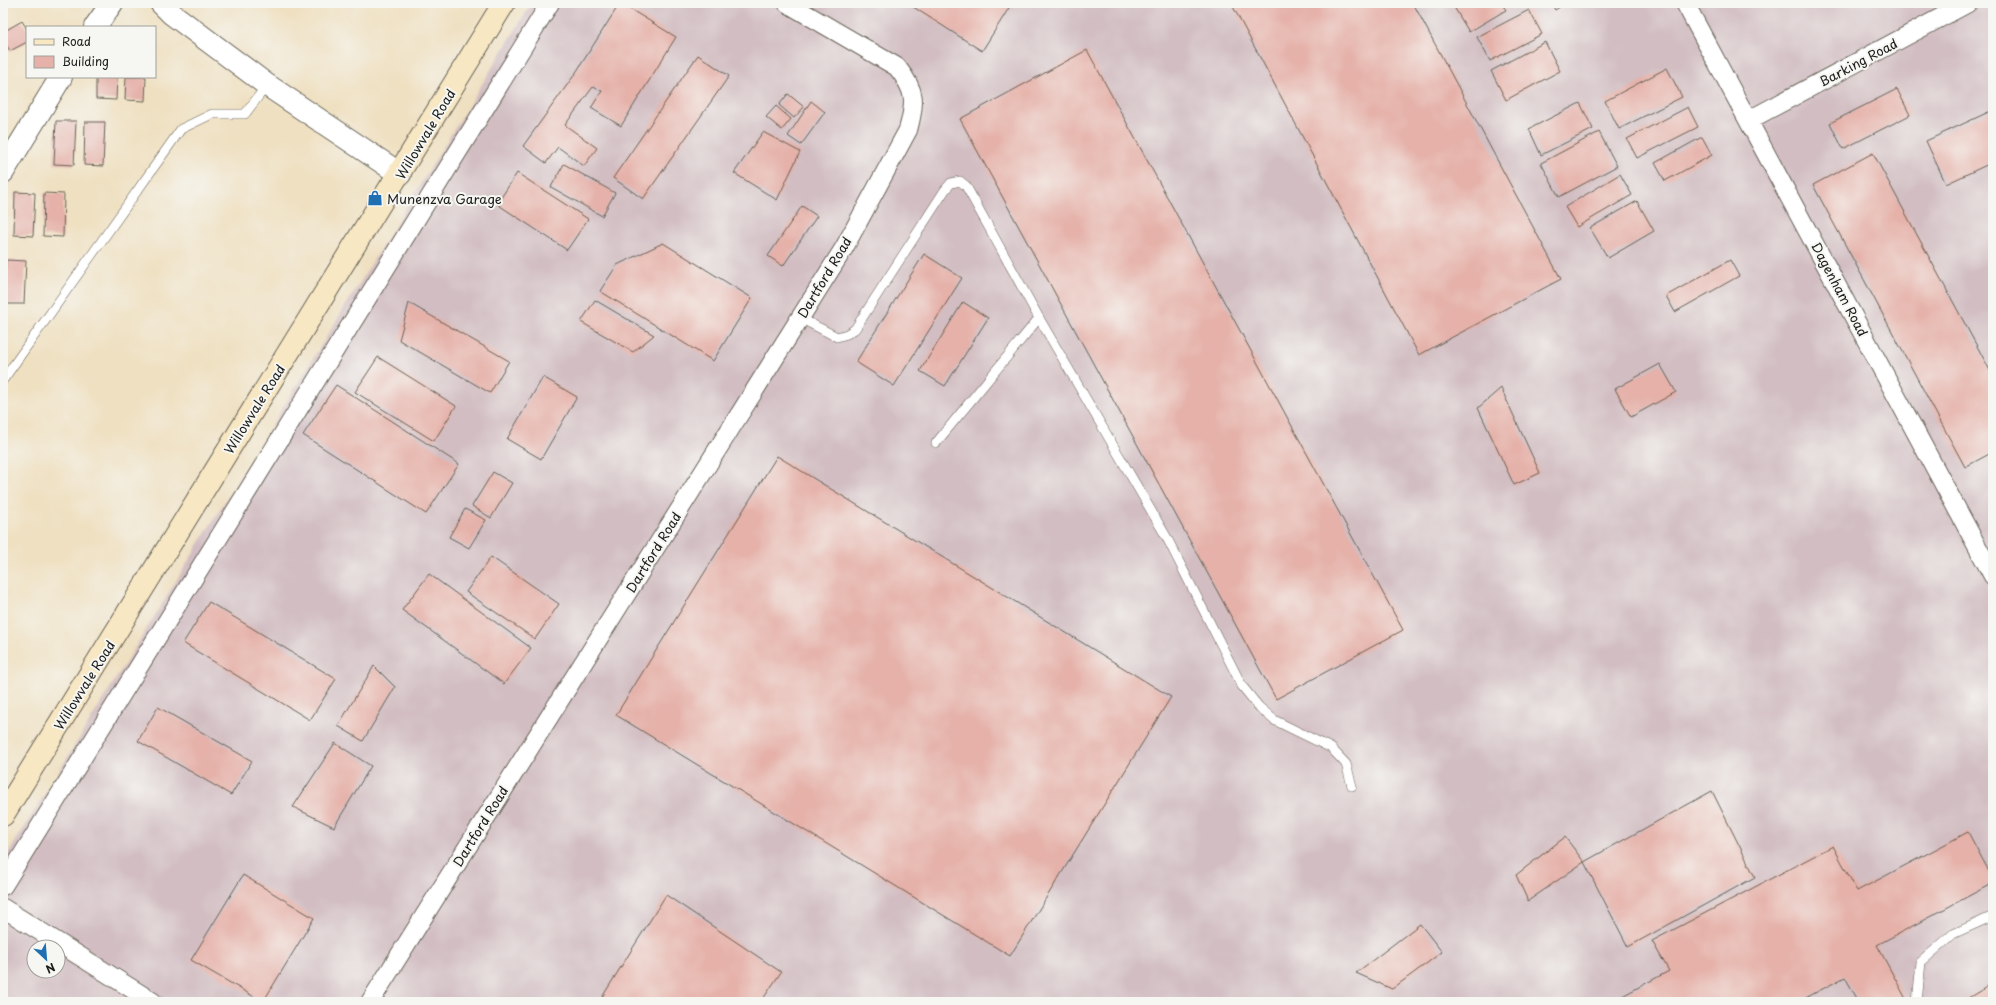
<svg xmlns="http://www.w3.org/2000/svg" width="1996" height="1005" viewBox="0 0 1996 1005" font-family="'Playpen Sans',sans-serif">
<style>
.industrial{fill:#d2bec2;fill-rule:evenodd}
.building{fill:#e5b1a9}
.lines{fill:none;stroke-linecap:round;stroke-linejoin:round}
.service-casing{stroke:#666156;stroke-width:10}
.minor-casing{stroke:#666156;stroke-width:20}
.tertiary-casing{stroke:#666156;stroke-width:24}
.secondary-casing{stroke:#666156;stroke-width:24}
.service{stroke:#fff;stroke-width:9}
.minor{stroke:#fff;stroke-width:18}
.tertiary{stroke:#fff;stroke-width:22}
.secondary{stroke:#f8e7c3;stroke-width:22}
.labels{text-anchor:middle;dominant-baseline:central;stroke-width:4;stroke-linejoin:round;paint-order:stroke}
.street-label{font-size:13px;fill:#1c1c1c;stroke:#f6f6f2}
.poi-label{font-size:13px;fill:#1c1c1c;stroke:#f6f6f2;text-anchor:start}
</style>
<rect width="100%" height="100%" fill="#f6f6f2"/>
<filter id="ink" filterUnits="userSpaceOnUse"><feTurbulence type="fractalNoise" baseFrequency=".025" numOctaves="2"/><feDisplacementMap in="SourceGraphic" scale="8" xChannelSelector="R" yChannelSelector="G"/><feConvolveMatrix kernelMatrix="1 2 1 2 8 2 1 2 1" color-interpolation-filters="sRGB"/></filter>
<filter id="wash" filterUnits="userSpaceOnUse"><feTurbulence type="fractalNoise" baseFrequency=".012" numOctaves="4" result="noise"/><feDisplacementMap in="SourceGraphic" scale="16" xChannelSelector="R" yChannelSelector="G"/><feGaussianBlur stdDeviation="0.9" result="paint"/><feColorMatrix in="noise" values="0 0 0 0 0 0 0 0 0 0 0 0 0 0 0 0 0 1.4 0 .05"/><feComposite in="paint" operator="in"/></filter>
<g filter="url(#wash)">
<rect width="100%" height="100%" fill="#efe0c1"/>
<path class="industrial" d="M532 3H1993V1002H3V862ZM34 947H58V971H34Z"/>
<g id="blocks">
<g class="building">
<path d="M620 3 676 37 621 126 591 108 602 91 593 87 565 125 597 148 584 166 558 147 546 163 523 146 575 74Z"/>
<path d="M907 3H1012L982 51Z"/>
<path d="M1231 3H1413L1561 279 1419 355Z"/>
<path d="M1460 3H1501L1506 10 1469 32 1454 7Z"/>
<path d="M1551 3H1566L1555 10Z"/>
<path d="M1529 10 1542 34 1490 61 1477 37Z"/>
<path d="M22 21 27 29V42L10 51 3 39V32Z"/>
<path d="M1545 42 1560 71 1506 100 1491 71Z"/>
<path d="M1087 50 1403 630 1276 699 960 119Z"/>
<path d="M698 55 729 76 643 199 613 178Z"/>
<path d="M1667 68 1682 97 1619 129 1605 101Z"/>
<path d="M96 77H117L116 100 96 99Z"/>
<path d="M126 77H146L145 101 125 100Z"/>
<path d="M1897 89 1910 115 1843 149 1830 123Z"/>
<path d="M788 94 804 107 794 118 779 105Z"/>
<path d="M811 101 825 112 801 145 788 136Z"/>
<path d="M1580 103 1593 129 1541 155 1529 129Z"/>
<path d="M776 106 791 119 782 130 766 117Z"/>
<path d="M1688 107 1698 127 1637 158 1627 139Z"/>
<path d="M1993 110V162L1946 184 1926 141Z"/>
<path d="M56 121H76L74 165 54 164Z"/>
<path d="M85 122H105L103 166 84 165Z"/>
<path d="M763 132 800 152 777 200 734 173Z"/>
<path d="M1599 132 1617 166 1559 197 1541 163Z"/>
<path d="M1702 137 1712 155 1665 181 1655 163Z"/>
<path d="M1873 153 1993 376V452L1965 467 1813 185Z"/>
<path d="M564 164 615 193 602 216 551 187Z"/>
<path d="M517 173 588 219 567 250 497 204Z"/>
<path d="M1620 174 1632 195 1577 227 1565 207Z"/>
<path d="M15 192 35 193 33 236 14 235Z"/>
<path d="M44 193 64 194 63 237 43 236Z"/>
<path d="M1637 201 1654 231 1608 258 1590 228Z"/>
<path d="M802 206 817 216 783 266 768 256Z"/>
<path d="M663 243 752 298 713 361 600 291 617 265Z"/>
<path d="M924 254 962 278 894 386 856 362Z"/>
<path d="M6 260 26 261 24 304H4Z"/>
<path d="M1730 260 1739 276 1675 312 1666 296Z"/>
<path d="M595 300 654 335 633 352 581 322Z"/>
<path d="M963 302 988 318 945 386 920 371Z"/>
<path d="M409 303 509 361 490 393 399 340Z"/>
<path d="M378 357 456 406 434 441 355 392Z"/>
<path d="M1660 364 1676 392 1631 417 1615 389Z"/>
<path d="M543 377 577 397 541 459 507 439Z"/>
<path d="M336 385 459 464 426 514 303 435Z"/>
<path d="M1501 388 1540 473 1514 485 1478 408Z"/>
<path d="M777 456 1171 697 1010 956 616 715Z"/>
<path d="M493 472 512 483 491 518 472 506Z"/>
<path d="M465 509 486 520 469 548 449 537Z"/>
<path d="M491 557 559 604 535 639 466 592Z"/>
<path d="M429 574 531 648 504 684 402 610Z"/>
<path d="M209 602 336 679 310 720 183 643Z"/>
<path d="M374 666 395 687 363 741 338 726Z"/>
<path d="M158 707 252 761 231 795 138 741Z"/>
<path d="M335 743 371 766 334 827 293 807Z"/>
<path d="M1712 791 1755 877 1628 947 1584 862 1528 901 1516 875 1565 837 1584 862Z"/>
<path d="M1968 832 1993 879V883L1877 945 1906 999 1900 1002H1859L1845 977 1798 1002H1611L1669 971 1652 941 1833 846 1857 891Z"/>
<path d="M243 875 314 918 263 1002 191 960Z"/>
<path d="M666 895 781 972 761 1002H599Z"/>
<path d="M1420 924 1442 952 1392 989 1356 973Z"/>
<path d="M1993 983V1002H1966L1965 1000Z"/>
</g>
</g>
</g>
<g filter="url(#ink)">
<use href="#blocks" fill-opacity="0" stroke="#666156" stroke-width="1"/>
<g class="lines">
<defs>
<g id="service">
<path d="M800 318 837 337 847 334 855 329 945 190 951 183 960 181 966 186 1039 318 936 443"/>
<path d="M1039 318 1167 538 1242 686 1259 707 1274 720 1331 748 1346 764 1352 786"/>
<path d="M3 380 181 129 212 114H245L267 85"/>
<path d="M1917 1002 1921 962 1953 934 1993 916"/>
</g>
<g id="minor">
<path d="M1685 3 1993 576"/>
<path d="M1749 120 1968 3"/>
<path d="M3 886 550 3"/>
<path d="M3 908 153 1002"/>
<path d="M370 1002 844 248 908 130C916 101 916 91 897 67L787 3"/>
</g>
<g id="tertiary">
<path d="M161 3 172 14 267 85 400 174"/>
<path d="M95 27 112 3"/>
<path d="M3 172 61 77"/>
</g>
<path id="secondary" d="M3 815 504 3"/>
</defs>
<use href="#service" class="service-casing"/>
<use href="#minor" class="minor-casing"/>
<use href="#tertiary" class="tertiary-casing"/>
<use href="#secondary" class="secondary-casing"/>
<use href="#service" class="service"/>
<use href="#minor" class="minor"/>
<use href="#tertiary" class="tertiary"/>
<use href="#secondary" class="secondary"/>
</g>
</g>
<defs>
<symbol id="shop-bare" viewBox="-9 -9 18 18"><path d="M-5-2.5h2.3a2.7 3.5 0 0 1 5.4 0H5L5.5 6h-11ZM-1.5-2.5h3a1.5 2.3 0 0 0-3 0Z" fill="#1f6fb2" stroke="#f6f6f2" stroke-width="2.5" paint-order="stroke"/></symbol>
</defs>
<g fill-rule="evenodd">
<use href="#shop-bare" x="364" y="187" width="22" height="22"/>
</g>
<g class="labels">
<g class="street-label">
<text transform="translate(1858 62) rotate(-28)">Barking Road</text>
<text transform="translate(425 134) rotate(-59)">Willowvale Road</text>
<text transform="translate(824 277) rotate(-59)">Dartford Road</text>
<text transform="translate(1840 289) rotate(62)">Dagenham Road</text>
<text transform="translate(254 409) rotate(-58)">Willowvale Road</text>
<text transform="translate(653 552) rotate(-58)">Dartford Road</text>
<text transform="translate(84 685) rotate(-58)">Willowvale Road</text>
<text transform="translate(480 826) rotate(-58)">Dartford Road</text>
</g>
<g class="poi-label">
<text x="387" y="198">Munenzva Garage</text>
</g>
</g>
<rect width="1996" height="1005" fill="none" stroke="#f6f6f2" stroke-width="16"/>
<rect x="26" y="26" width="130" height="52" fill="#f6f6f2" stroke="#9f9f9c"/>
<rect x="34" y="39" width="20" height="6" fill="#f8e7c3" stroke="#9f9f9c"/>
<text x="62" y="46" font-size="12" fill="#1c1c1c">Road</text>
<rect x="34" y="56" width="20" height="12" fill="#e5b1a9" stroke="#9f9f9c"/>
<text x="62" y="66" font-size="12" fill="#1c1c1c">Building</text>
<g transform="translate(46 959) rotate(154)"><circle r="19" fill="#f6f6f2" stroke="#9f9f9c"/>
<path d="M0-3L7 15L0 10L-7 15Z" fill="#1f6fb2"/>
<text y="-6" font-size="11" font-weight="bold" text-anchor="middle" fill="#1c1c1c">N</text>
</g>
</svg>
